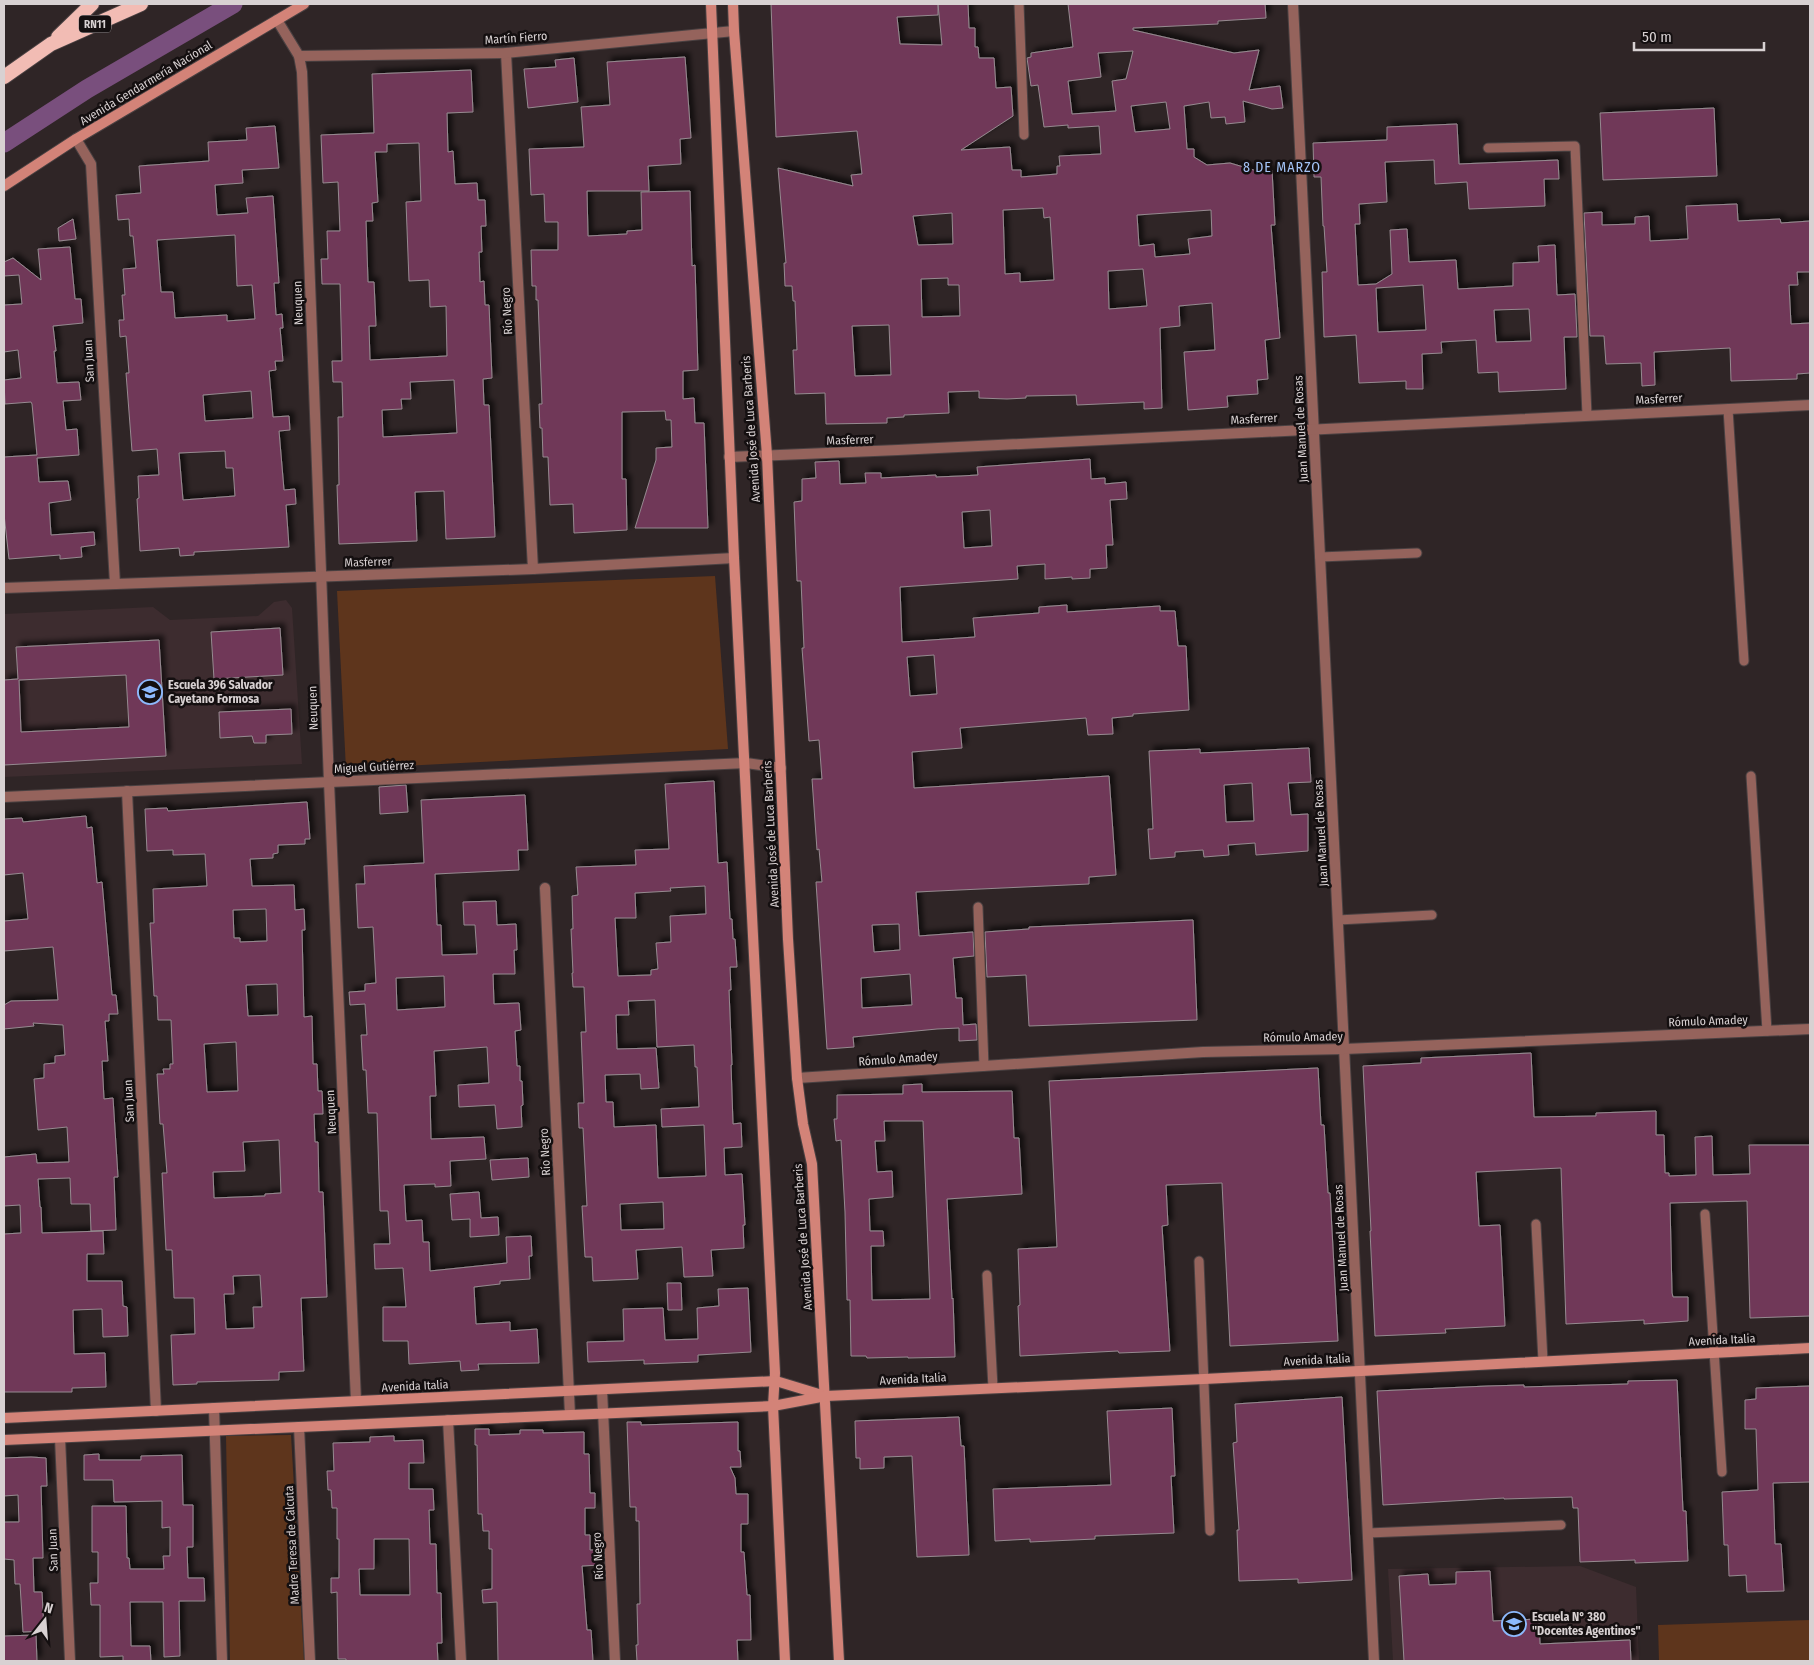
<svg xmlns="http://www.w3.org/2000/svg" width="1814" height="1665" viewBox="0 0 1814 1665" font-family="'Fira Sans Condensed',sans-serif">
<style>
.built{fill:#3d2c2f}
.green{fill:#5e351c}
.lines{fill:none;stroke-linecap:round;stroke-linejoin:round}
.canal{stroke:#794f7d;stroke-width:19}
.building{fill:#6f3858;stroke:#968a90;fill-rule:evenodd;filter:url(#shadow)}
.service-casing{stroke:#4a4142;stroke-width:11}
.minor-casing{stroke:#4a4142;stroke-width:12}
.secondary-casing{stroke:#4a4142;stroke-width:12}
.trunk-casing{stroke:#4a4142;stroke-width:16}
.service{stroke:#95635c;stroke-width:9}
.minor{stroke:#95635c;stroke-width:10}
.secondary{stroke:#d38378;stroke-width:10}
.trunk{stroke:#f2bcb4;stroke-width:14}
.labels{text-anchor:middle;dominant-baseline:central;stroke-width:5;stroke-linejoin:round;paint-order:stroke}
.shield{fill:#140f10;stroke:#9d9798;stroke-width:1}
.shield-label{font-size:11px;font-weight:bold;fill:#d8d1d2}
.street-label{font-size:12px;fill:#d8d1d2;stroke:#140f10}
.poi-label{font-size:12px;font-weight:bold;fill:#d8d1d2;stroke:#140f10;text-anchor:start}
.neighbourhood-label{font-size:14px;letter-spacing:1px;fill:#a4c4f7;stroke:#140f10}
</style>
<defs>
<filter id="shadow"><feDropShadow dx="4.5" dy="-4.5" stdDeviation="2.5" flood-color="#0009"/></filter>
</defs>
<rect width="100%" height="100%" fill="#2f2526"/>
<g class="built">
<path d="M286 600 292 608 302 764 4 777V614L153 607 170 620 258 616 274 602Z"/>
<path d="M1580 1566 1636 1587 1639 1661H1393L1388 1569Z"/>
</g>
<g class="green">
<path d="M715 576 728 749 346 769 337 591Z"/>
<path d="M291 1435 304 1661H230L226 1436Z"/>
<path d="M1810 1620V1661H1659L1658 1625Z"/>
</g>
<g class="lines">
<path class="canal" d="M4 143 87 89 233 4"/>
</g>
<g class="building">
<path d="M771 4H938V15L897 17 900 44 942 45 938 4H968L969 28H975V47H978L979 58H994L996 88 1011 87 1013 116 961 150 1010 147 1012 170H1021V177L1057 174V166H1060L1059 156 1101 154 1099 126 1068 128V125L1044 127 1038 85 1031 86 1027 58 1031 57V53L1073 47 1068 4H1265L1266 18 1218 21V24L1133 28V30L1234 53 1259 50 1249 90 1280 86 1283 108 1272 109 1243 101 1245 122 1226 124 1225 117 1211 118 1209 102 1184 106 1187 149H1194V157L1207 165 1230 163 1257 171 1272 170 1275 225H1271L1280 338 1265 340 1268 379 1257 380 1258 394 1227 396 1228 407 1188 410 1184 352 1215 350 1212 303 1179 306 1180 326 1160 328 1162 408 1144 409V402L1077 405 1076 395 1026 396V398L1007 399 979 398V391L948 392 949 413 904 415V417L887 418V423L826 424 825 393 795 394 793 350H797L795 301H793L792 286H785L784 263H786L778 168 853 186 851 175 862 174 857 131 776 137ZM1133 51 1126 79 1112 81 1116 111 1072 114 1068 81 1101 77 1098 53ZM1166 102 1170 129 1135 132 1131 106ZM1043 208 1044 218 1050 217 1054 280 1020 282V273L1005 274 1003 210ZM1211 210 1212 236 1188 239 1190 254 1155 257 1154 244 1139 246 1137 215ZM952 213 953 244 918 245 913 216ZM1143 269 1147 306 1109 309 1108 271ZM948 278V285H959L960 316 922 317 921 279ZM889 325 891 375 855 376 852 326Z"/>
<path d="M685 57 691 138 680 139 681 164 648 166 649 191H587L588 236 627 234V231L642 230 641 192 690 191 692 266 695 265 698 370 683 371V399L694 398 695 423H704L708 528H635L656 460V448L672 447 671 420H666L665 411 622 412V479H626L627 530 574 533 573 504 550 505 548 457H543L542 428H540L539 404H542L538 300H536V286H532L531 250H558V222H545L544 194 531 195 529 149 584 147 581 107 610 105 607 62Z"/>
<path d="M574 58 578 102 528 108 524 69 556 67 555 60Z"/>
<path d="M471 70 473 112 447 113 448 152 453 151 455 184 477 183 478 200H485L486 226H481L482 252H479L480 282 484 281 485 305H489L492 378 483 379 484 405H489L495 537 446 539 444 491 415 492 417 541 339 544 337 485H339L338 417H343L342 382H333L332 361H342L340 284H322L321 259H328L327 231H340L338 182 323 183 321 135 374 133 372 74ZM419 143 421 201 406 202 409 281 429 280 430 307 446 306 447 356 370 360 369 326H376L374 282H368L366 221H373L372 203 378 202 375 152H387V144ZM454 380 457 433 383 437 382 410 402 409 401 399H411L410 382Z"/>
<path d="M1714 108 1717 176 1603 180 1600 113Z"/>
<path d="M1457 124 1459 164 1558 160 1559 179H1544L1545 206 1469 209 1467 182 1435 184 1434 160 1385 162 1387 202 1359 204 1360 224H1355L1358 285 1376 284 1392 274 1390 230 1407 229 1409 262 1456 260 1458 289 1513 286V263L1539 262 1538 246 1555 245 1557 295 1575 294 1577 337H1564L1566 389 1499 392 1498 372 1478 373 1476 340 1441 342 1442 353 1422 354 1423 389H1406V381L1359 383 1356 335 1324 337 1322 272H1327L1324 226H1323L1321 177H1314L1313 143 1387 140V127ZM1423 285 1426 330 1378 332 1376 288ZM1529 309 1531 341 1496 342 1494 310Z"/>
<path d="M275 126 279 168 242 170 243 183 215 185 217 215 248 213 246 198 273 196 279 283H274L276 315 282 314 283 328H280L283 361H275L276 370 269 371 273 417 289 416 290 430 279 431 284 490 295 489 296 504 286 505 289 547 194 552V555L180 556 179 548 140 551 137 499 139 498 138 476 159 475 157 449 132 451 126 373H129L126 336 120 337 119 320H124L122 295H125L123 269 136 268 133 236H130L129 219 118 220 116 195 141 193 139 166 209 161 208 142 247 140 246 128ZM235 235 237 286 252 285 255 319 227 321V315L175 318 173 292H161L157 240ZM251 391 253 418 205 421 203 395ZM225 451 226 468H233L235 496 183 500 179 453Z"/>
<path d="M1737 204 1738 221 1780 219 1781 223 1810 221V272H1797L1798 285H1789L1791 324 1810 323V373L1797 374V379L1731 381 1730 348 1654 352 1655 385 1642 386 1641 363 1606 364 1604 336H1590L1584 213 1602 212V225L1635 224V217L1649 216 1650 241 1688 239 1686 206Z"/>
<path d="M73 219 76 239 59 241 58 228Z"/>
<path d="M70 247 75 299H81L83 323 53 326 56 351H54L57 383 79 382 81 400 63 401 66 430 77 429 79 455 37 458 39 482 68 481 71 500 49 503 51 535 94 532 95 545 81 547 82 557 60 559V555L9 559 4 514V457L37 455 32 404 31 402 5 404 4 380 21 378 18 350 4 352V305L22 304 19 275 4 276V262L13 258 41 280 38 249Z"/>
<path d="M1090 459 1091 479 1105 478V484L1126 482 1127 499 1110 500 1113 545H1106L1107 568 1090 569V578L1072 579V577L1045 579V564L1017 566 1018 579 900 587 902 642 975 637 973 618 1039 613V607L1067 605V612L1160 606V611H1175L1178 646H1186L1189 710 1133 714V716L1112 718 1113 734 1088 735 1086 718 960 728 962 748 912 752 914 788 1109 776 1116 875 1089 877V884L916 892 919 936 973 932 974 956 953 958 956 998H962L963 1025 976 1024 977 1040 959 1041V1028L937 1029 853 1037 854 1047 827 1049 816 882H822L819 849 817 850 812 779H822L819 740 809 741 802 648H804L801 581H797L794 502 802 501V479L816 478 815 462 839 461 840 484 866 483 865 473H881V478L936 475V477L961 476 978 475 977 467ZM990 510 992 546 964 548 962 512ZM934 655 937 694 910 696 907 657ZM899 924 900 950 874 952 872 925ZM910 974 912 1005 862 1008 861 978Z"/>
<path d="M280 628 283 675 214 679 211 632Z"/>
<path d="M159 640 166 756 4 765V680L18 679 16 647ZM126 675 129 727 21 732 19 680Z"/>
<path d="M291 709 292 734 266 735V743H254L252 736 220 738 219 712Z"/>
<path d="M1309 748 1311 782 1288 783 1291 815 1308 814V851L1256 855 1255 843 1228 845 1229 855 1204 857 1203 850 1175 852V857L1150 859 1148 829H1153L1149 751 1200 749V753ZM1252 783 1254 821 1226 822 1224 785Z"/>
<path d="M714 781 718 863 727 862 730 919H732L733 939H735L737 967H730L731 990H729L732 1065H731L733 1124 741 1123 742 1147 724 1148 725 1175 742 1174 745 1225H743L744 1248 711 1250 713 1276 684 1277 682 1247 636 1250 638 1279 593 1281 592 1257H585L582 1206H587L583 1128H579L578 1103H584L581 1032H586L584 987H573L572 973H573L571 929H573L572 896 578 895 576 867 636 865 635 850 669 849 665 784ZM705 886 706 914 670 916 671 942 656 943 658 969 651 970V975L618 976 615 918H636L635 893 671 891 670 888ZM655 1000 657 1047 694 1045 695 1067H697L699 1107 661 1109 662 1127 704 1125 706 1176 658 1178 656 1125 614 1127 613 1102H606L605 1075 640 1074 641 1089 659 1088 656 1048 617 1049 616 1015H629L628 1001ZM663 1202 664 1229 621 1230 620 1204Z"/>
<path d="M406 785 408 812 380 814 379 787Z"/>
<path d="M525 795 528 850H518L519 870 435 874 437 925H441L442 955 477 954 475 925H464L463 902 496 901 497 925 516 924 517 950H514L515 974H493L494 1004 519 1003 521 1030 515 1031 517 1066H520V1081H522L523 1105 521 1106 522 1127 497 1129 495 1105 459 1107 458 1085 489 1083 487 1047 434 1051 436 1096H430L431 1139 484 1137 486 1159 450 1161 451 1186 435 1187V1184L404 1185 406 1221 422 1220 423 1242H429L430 1271 507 1263 506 1237 531 1236 532 1256H529L530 1279 500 1281V1284L474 1287 476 1324 510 1322V1331L537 1329 539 1363 478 1364 479 1370 461 1371 460 1361 409 1364 408 1341H383V1307H406L403 1268 375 1269 374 1244H390L388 1211H380L377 1113H368L366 1070H363L361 1035H367L365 1004 350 1005 349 992 365 991V984L376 983 373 927 358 928 356 884H365L364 866 424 863 421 800ZM444 976 445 1007 397 1010 396 978Z"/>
<path d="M307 802 310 839H305V844L278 845V853L273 854V858L250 859 252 886 294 885 295 910 304 909 305 930H302L304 1017 312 1016 313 1064H317L318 1091H322L323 1114H314L315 1142H318L319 1192H323L327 1297 301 1298 304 1371 279 1372V1380L197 1382V1384L173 1385 171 1335 195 1334 194 1298H174L172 1250H166L162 1173H167L163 1124H160L157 1074H164L163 1069H170V1064H173L171 1020H158L157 996H154L150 923H154L153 889 207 886 205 854 173 855V850L147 851 145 809 167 808 168 811ZM266 909 267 941 240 942V938H234L233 910ZM277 984 278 1015 248 1016 246 985ZM236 1042 238 1091 207 1092 204 1044ZM279 1140 281 1193 265 1194V1196L214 1198 213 1172 245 1171 243 1142ZM260 1275 262 1307H253L254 1328 226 1329 224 1294H234L233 1276Z"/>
<path d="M86 816 87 828 92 827 97 883 102 882 112 995H116L118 1014H109V1021H105L108 1061H102L104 1099 113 1098 118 1177H114L116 1230 91 1231 90 1204H71L70 1178 38 1179 40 1207H41L42 1233 103 1231 104 1254H87V1281H122L123 1306 127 1307 128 1336 103 1337 102 1309 73 1310 74 1354 105 1353 106 1387 72 1388V1392H4V1234L21 1233 20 1205 4 1206V1157L36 1154 37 1163 69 1162 67 1127 38 1130 34 1079 44 1078V1064L55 1063V1056L65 1055 63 1025 33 1023 34 1026 4 1029V1005L11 1001 58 1000 53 947 4 951V921L28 919 23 873 4 875V819L22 818 23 822Z"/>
<path d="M1193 920 1197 1020 1029 1026 1026 975 987 977 985 932 1029 929V927Z"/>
<path d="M1531 1053 1534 1117 1596 1116V1113L1656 1111V1135H1664L1665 1173H1669V1176L1696 1175 1695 1137 1712 1136 1713 1175 1750 1174 1749 1145H1810V1316L1750 1318 1747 1201 1670 1203 1672 1293 1673 1297H1688V1321L1644 1324V1320L1566 1324 1561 1168 1476 1172 1479 1226 1500 1225 1505 1326 1445 1329 1446 1333 1375 1336 1370 1231H1371L1363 1066 1421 1063V1058Z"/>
<path d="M1318 1068 1321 1125H1324L1328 1193H1330L1338 1341 1230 1346 1222 1183 1166 1185 1168 1225 1162 1226 1170 1351 1119 1353 1118 1351 1020 1356 1018 1306 1020 1305 1018 1249 1057 1247 1049 1081Z"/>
<path d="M922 1084V1092L1012 1091 1014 1138H1019L1022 1194 947 1199 952 1299 953 1298 955 1357 908 1358V1357L867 1358 866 1356H851L850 1300H847L845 1212 841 1140 836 1141 834 1119H837V1095L903 1094V1085ZM884 1121H923L930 1299 872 1300 871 1246H884L883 1231H870L869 1199 893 1197 892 1171 877 1172 875 1141H885Z"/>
<path d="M528 1158 529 1177 492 1180 490 1160Z"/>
<path d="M479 1192 481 1218 498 1217 499 1235 470 1237V1219L452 1220 450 1194Z"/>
<path d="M667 1283H681L682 1310H668Z"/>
<path d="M748 1288 751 1352 698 1355V1362L644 1364V1360L588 1362 587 1342 624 1341 623 1309 663 1308 665 1340 698 1339 697 1308 719 1306 718 1289Z"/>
<path d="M1677 1380 1683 1511H1686L1688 1561 1635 1563V1560L1580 1562 1578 1508H1573L1572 1497 1504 1499V1498L1383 1505 1377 1391 1488 1386 1524 1385V1387L1628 1384V1381Z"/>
<path d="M1810 1386V1482L1773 1483 1775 1544H1781L1784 1591 1747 1592 1746 1575 1729 1576 1728 1545H1724L1722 1492 1758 1490 1756 1429H1745V1400L1756 1399V1388Z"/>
<path d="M1342 1397 1352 1580 1298 1583V1579L1239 1581 1237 1530H1239L1233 1443 1237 1442 1235 1404Z"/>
<path d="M1172 1408 1175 1476H1171L1174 1533 1095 1536V1539L1030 1542V1539L995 1541 993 1489 1111 1485 1107 1411Z"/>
<path d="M959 1417 961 1446H964L969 1555 917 1557 912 1456 884 1457V1468L860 1469V1458H856L855 1421Z"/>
<path d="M627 1422H641V1425L738 1422V1451H740L741 1467H730L735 1478 736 1494H748V1524H741V1552H744L747 1595H750L751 1640H737L738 1661H637L636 1645H638L637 1604H640L639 1521H636V1507H630Z"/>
<path d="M475 1429H489V1435L520 1434V1430H543V1433L584 1432V1454H589L590 1493H595V1508H585V1535H590V1550H599L600 1565 582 1566 587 1630H591L593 1661H498L497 1602 483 1603 482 1590 492 1589V1549H489V1531H483L482 1514H478L477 1445H475Z"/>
<path d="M394 1436V1441L423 1440 424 1463H409V1489H433L434 1510H429L430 1544H436L437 1593H441L442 1643H437L438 1661H346V1659H338L337 1592 331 1593V1578H339V1539H337V1508H332L331 1490H328L327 1471H334L333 1443 370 1442V1437ZM374 1539H409L410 1595H360L359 1569H374Z"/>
<path d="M99 1454V1460H141V1456L182 1455 183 1505H193V1547H187L188 1578H204L205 1601H179L180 1656 164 1657 163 1602H130L131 1646H150L151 1661H123V1656L100 1657V1605H91L90 1583H98V1552H92V1506H126L127 1558H129L130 1569H164L163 1556H170V1527L162 1528V1501L114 1502 113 1480H84V1455Z"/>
<path d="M31 1457 46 1458 47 1486H41L43 1558H33L34 1592H42L44 1631 23 1632 20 1584H15L14 1560 4 1559V1522H19L18 1495 4 1496V1458Z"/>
<path d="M1490 1571 1493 1621 1539 1619 1540 1644 1630 1640 1631 1661H1404L1399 1576 1428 1574 1429 1585 1456 1584V1572Z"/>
<path d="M36 1635 37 1661H4V1636Z"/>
</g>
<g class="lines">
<defs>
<g id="service">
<path d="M1019 4 1024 135"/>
<path d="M1488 148 1575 146 1587 415"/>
<path d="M1728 409 1744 661"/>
<path d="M1320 557 1417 553"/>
<path d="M1751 776 1767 1031"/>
<path d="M978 907 984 1066"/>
<path d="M1338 920 1432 915"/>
<path d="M1705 1214 1722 1472"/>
<path d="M1536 1224 1543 1361"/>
<path d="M1199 1261 1210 1531"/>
<path d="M987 1275 993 1388"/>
<path d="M1368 1533 1561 1525"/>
</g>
<g id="minor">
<path d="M1293 4 1374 1661"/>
<path d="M277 20 299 56 302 72 329 782 356 1401"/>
<path d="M506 53 533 569"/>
<path d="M299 56 506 53 734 31"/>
<path d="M76 139 91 164 115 584"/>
<path d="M729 457 898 450 1810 405"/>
<path d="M4 588 533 569 734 558"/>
<path d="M127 791 156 1411"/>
<path d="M4 797 746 763 781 768"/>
<path d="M545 888 570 1415"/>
<path d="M797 1078 1203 1052 1344 1049 1810 1029"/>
<path d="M602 1390 615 1661"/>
<path d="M214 1408 222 1661"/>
<path d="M448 1420 461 1661"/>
<path d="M299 1427 310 1661"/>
<path d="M60 1438 70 1661"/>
</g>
<g id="secondary">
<path d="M711 4 734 558 775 1373 773 1406 785 1661"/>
<path d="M733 4 734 31 767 455 788 939 797 1078 803 1124 812 1164 839 1661"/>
<path d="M4 186 76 139 304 4"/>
<path d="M4 1418 776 1381 822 1395"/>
<path d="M4 1440 773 1406 826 1396 1204 1379 1810 1348"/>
</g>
<g id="trunk">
<path d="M58 37 92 4"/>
<path d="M4 77 51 44 141 4"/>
</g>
</defs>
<use href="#service" class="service-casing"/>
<use href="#minor" class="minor-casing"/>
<use href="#secondary" class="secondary-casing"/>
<use href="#trunk" class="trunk-casing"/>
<use href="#service" class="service"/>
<use href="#minor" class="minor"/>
<use href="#secondary" class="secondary"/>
<use href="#trunk" class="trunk"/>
</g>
<defs>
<symbol id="school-ring" viewBox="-11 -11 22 22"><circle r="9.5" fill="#140f10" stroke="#8db9fc" stroke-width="1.5"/><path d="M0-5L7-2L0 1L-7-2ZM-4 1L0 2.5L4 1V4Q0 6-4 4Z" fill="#8db9fc"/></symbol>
</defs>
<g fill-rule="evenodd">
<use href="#school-ring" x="136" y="678" width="28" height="28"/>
<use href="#school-ring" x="1500" y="1610" width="28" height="28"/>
</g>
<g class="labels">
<rect class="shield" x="79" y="15.5" width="32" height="17" rx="4"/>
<g class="shield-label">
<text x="95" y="24">RN11</text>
</g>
<g class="street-label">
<text transform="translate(516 38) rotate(-4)">Martín Fierro</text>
<text transform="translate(146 83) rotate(-31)">Avenida Gendarmería Nacional</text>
<text transform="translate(298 303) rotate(-92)">Neuquen</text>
<text transform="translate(507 311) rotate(-93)">Río Negro</text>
<text transform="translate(89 361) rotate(-93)">San Juan</text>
<text transform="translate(1659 399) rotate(-3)">Masferrer</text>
<text transform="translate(1254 419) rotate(-3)">Masferrer</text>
<text transform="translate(751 429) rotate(-94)">Avenida José de Luca Barberis</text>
<text transform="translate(1301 429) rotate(-93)">Juan Manuel de Rosas</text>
<text transform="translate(850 440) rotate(-2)">Masferrer</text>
<text transform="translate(368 562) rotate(-2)">Masferrer</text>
<text transform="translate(313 708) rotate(-92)">Neuquen</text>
<text transform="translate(374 767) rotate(-3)">Miguel Gutiérrez</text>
<text transform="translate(1321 833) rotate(-93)">Juan Manuel de Rosas</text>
<text transform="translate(771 834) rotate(-93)">Avenida José de Luca Barberis</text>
<text transform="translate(1708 1021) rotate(-2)">Rómulo Amadey</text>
<text transform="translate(1303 1037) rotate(-1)">Rómulo Amadey</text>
<text transform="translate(898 1059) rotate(-4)">Rómulo Amadey</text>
<text transform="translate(129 1101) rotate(-93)">San Juan</text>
<text transform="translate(331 1112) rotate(-93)">Neuquen</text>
<text transform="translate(545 1152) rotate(-93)">Río Negro</text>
<text transform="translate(803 1237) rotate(-94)">Avenida José de Luca Barberis</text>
<text transform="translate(1341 1238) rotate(-93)">Juan Manuel de Rosas</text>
<text transform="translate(1722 1340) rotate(-3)">Avenida Italia</text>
<text transform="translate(1317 1360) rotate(-3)">Avenida Italia</text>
<text transform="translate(913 1379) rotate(-3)">Avenida Italia</text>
<text transform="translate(415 1386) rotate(-3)">Avenida Italia</text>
<text transform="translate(292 1545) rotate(-93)">Madre Teresa de Calcuta</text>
<text transform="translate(53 1550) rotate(-92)">San Juan</text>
<text transform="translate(598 1556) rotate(-93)">Río Negro</text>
</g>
<g class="poi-label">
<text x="168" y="685">Escuela 396 Salvador<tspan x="168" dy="14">Cayetano Formosa</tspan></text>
<text x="1532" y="1617">Escuela N° 380<tspan x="1532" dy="14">"Docentes Agentinos"</tspan></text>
</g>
<g class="neighbourhood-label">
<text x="1282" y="167">8 DE MARZO</text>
</g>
</g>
<rect width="1814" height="1665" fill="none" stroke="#d8d1d2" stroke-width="10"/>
<g transform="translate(45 1620) rotate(17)" stroke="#140f10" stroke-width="4" paint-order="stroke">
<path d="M0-4L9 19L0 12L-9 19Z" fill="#d8d1d2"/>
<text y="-8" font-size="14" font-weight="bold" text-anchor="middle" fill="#d8d1d2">N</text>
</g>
<path d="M1634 42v8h130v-8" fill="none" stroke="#d8d1d2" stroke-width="2.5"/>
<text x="1642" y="42" font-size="15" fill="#d8d1d2" stroke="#140f10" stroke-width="4" paint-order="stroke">50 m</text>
</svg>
